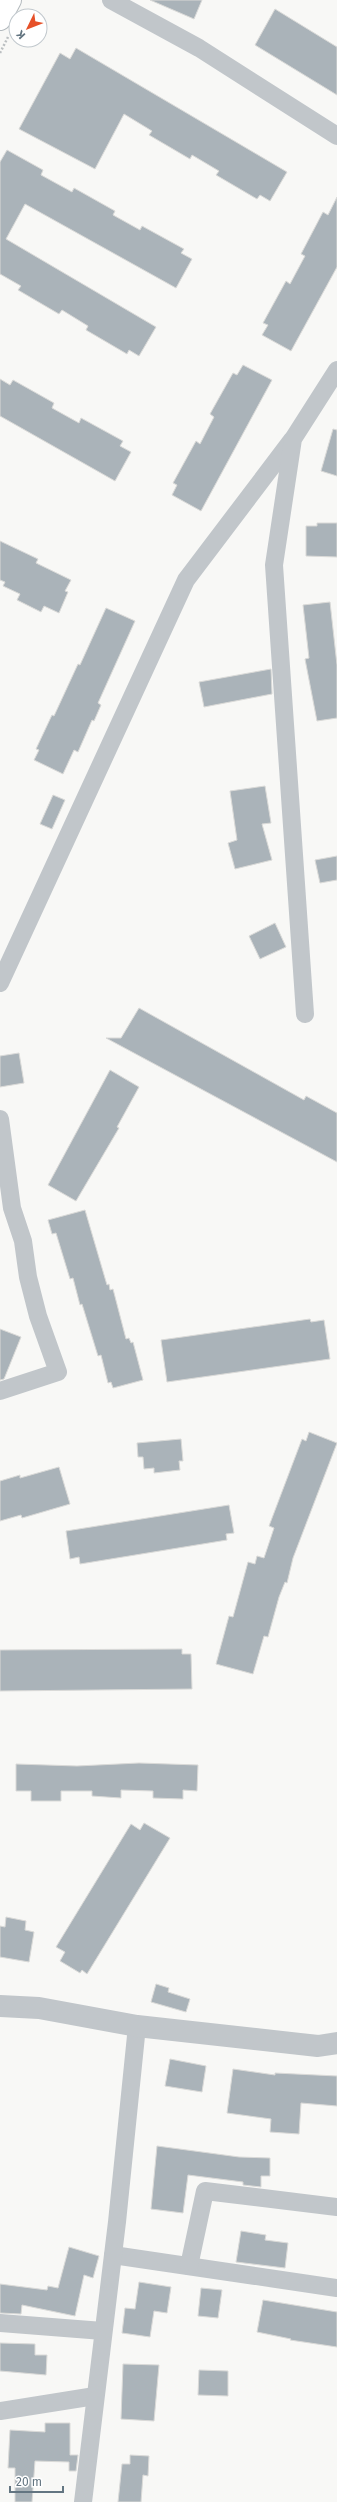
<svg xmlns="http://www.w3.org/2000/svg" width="337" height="2502" viewBox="0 0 337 2502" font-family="'Fira Sans',sans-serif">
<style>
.building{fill:#aab3b9;stroke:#dadad8}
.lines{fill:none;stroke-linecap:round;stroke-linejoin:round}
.secondary-casing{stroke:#b4babe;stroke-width:24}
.path{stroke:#bbbfc1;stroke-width:2.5;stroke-dasharray:2 2;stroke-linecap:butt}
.minor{stroke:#c1c6ca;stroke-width:18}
.tertiary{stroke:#c1c6ca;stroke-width:22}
.secondary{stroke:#fff;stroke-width:22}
</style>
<rect width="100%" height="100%" fill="#f8f8f6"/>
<g class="building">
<path d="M150 0H202L194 19Z"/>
<path d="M275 9 337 47V95L255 45Z"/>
<path d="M76 48 287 172 270 201 260 195 257 199 216 175 219 171 192 155 190 159 149 135 152 131 124 114 95 169 19 129 60 53 70 59Z"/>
<path d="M7 150 43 170 41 175 72 192 74 188 115 211 113 215 140 230 142 226 184 249 181 253 192 259 176 288 25 204 6 239 156 327 139 356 129 350 127 354 86 330 88 326 62 310 59 314 18 290 21 286 0 274V162Z"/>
<path d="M337 197V267L291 351 262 335 268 325 263 323 286 281 290 284 305 256 301 254 323 212 328 215Z"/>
<path d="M243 365 272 380 201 511 172 495 177 485 173 483 196 441 200 444 214 417 210 414 233 373 237 375Z"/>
<path d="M0 379 10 385 13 380 54 403 52 408 79 423 81 418 123 441 120 446 131 452 115 481 0 416Z"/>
<path d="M333 429 337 430V476L321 471Z"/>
<path d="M317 523H337V557L306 556V526H317Z"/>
<path d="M0 541 38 559 36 563 71 580 65 591 68 592 59 613 44 606 41 612 17 600 20 594 3 586 5 582 0 580Z"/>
<path d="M330 602 337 665V718L317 721 305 659 309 658 303 605Z"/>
<path d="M106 608 135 621 98 703 101 705 94 721 92 720 78 752 74 750 63 774 34 760 39 750 36 749 52 715 54 716 78 664 80 665Z"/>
<path d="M271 669 272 694 204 707 199 682Z"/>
<path d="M265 786 271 823 262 824 272 860 235 869 228 843 237 840 230 791Z"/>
<path d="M53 795 65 800 52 829 40 824Z"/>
<path d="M337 856V880L320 883 315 860Z"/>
<path d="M275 923 286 947 260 959 249 936Z"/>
<path d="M139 1008 304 1100 306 1096 337 1113V1162L106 1038H121Z"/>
<path d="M19 1053 24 1083 0 1087V1056Z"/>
<path d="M110 1070 139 1087 117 1127 119 1128 76 1201 48 1185Z"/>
<path d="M85 1210 107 1285 109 1284 110 1290 113 1289 126 1339 129 1338 131 1343 133 1342 143 1380 113 1388 111 1382 108 1383 101 1355 98 1356 82 1304 80 1305 73 1278 70 1279 56 1233 52 1234 48 1220Z"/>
<path d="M310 1319 311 1322 324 1320 330 1359 167 1382 161 1340Z"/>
<path d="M0 1329 21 1337 4 1379 0 1380Z"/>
<path d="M309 1432 337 1443 293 1558 287 1583 285 1582 279 1597 268 1637 264 1636 253 1674 216 1664 229 1616 233 1617 248 1562 255 1564 257 1556 264 1558 274 1528 269 1526 302 1439 306 1441Z"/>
<path d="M181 1439 183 1461H179L180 1470 154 1473V1468L144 1469 143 1457H138L137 1443Z"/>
<path d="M59 1467 70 1504 22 1518 21 1515 0 1521V1481L20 1475V1478Z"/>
<path d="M229 1505 234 1533 226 1534 227 1540 80 1564 79 1557 70 1559 66 1531Z"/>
<path d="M182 1649V1654H191L192 1689 0 1691V1650Z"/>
<path d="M139 1763 198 1765 197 1791 183 1790V1799L153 1798V1791L121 1790V1798L92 1796V1791H61V1801H31V1791H16V1764L77 1766Z"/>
<path d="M144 1823 170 1838 87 1974 82 1970 80 1973 60 1961 65 1952 56 1947 131 1824 140 1830Z"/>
<path d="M6 1917 26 1921 25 1930 34 1932 29 1962 0 1957V1926L5 1927Z"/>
<path d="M156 1984 169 1988 168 1992 190 1999 186 2012 151 2002Z"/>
<path d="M170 2059 206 2066 202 2092 165 2086Z"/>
<path d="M233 2069 275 2075V2073L337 2076V2106L301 2103 299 2134 270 2132 271 2119 227 2113Z"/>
<path d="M157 2146 239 2157 270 2158V2176H261V2187L243 2185V2182L188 2175 183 2213 151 2209Z"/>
<path d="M241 2231 266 2235 265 2240 288 2243 285 2268 236 2262Z"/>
<path d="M69 2247 99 2256 93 2278 84 2275 75 2316 22 2305 21 2314 0 2313V2284L47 2290 48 2286 58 2288Z"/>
<path d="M139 2282 171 2287 167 2313 154 2311 150 2337 122 2333 125 2308 135 2309Z"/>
<path d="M201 2288 222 2290 218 2318 198 2316Z"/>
<path d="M263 2300 337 2312V2347L290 2340 291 2339 257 2332Z"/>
<path d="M0 2343 35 2344V2355H47L46 2375 0 2371Z"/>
<path d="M123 2364 159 2365 154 2421 121 2419Z"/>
<path d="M199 2370 228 2371V2396L198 2395Z"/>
<path d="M45 2423H70V2455H78L76 2471H69V2462L35 2461 32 2502H15V2468H8L10 2430 45 2432Z"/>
<path d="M130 2455 149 2456 148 2476 143 2475 141 2502H118L122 2464H130Z"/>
</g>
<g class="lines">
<defs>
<path id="secondary" d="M0 19 10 0"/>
</defs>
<use href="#secondary" class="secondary-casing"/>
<path class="path" d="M0 53 8 37"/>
<g class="minor">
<path d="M111 0 199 48 337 136"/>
<path d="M0 983 186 580 292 440"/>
<path d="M305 1014 274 565 293 439 337 370"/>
<path d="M0 1119 12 1208 23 1241 28 1277 38 1316 58 1372 0 1391"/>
<path d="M113 2255 337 2288"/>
<path d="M189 2266 205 2191 337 2207"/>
<path d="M0 2323 103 2331"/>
<path d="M0 2411 95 2396"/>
<path d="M83 2502 117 2222 137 2026"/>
</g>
<path class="tertiary" d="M0 2006 39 2008 137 2026 318 2046 337 2043"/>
<use href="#secondary" class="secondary"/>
</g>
<g transform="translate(28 28) rotate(227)"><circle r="19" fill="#ffffff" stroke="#c1c8cd"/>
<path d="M0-3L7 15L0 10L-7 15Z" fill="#e65028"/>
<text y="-6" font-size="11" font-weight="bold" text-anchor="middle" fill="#637581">K</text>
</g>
<path d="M10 2486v6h53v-6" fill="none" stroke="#637581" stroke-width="2"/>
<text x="16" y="2486" font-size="12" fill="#637581" stroke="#ffffff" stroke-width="3" paint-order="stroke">20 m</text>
</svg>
